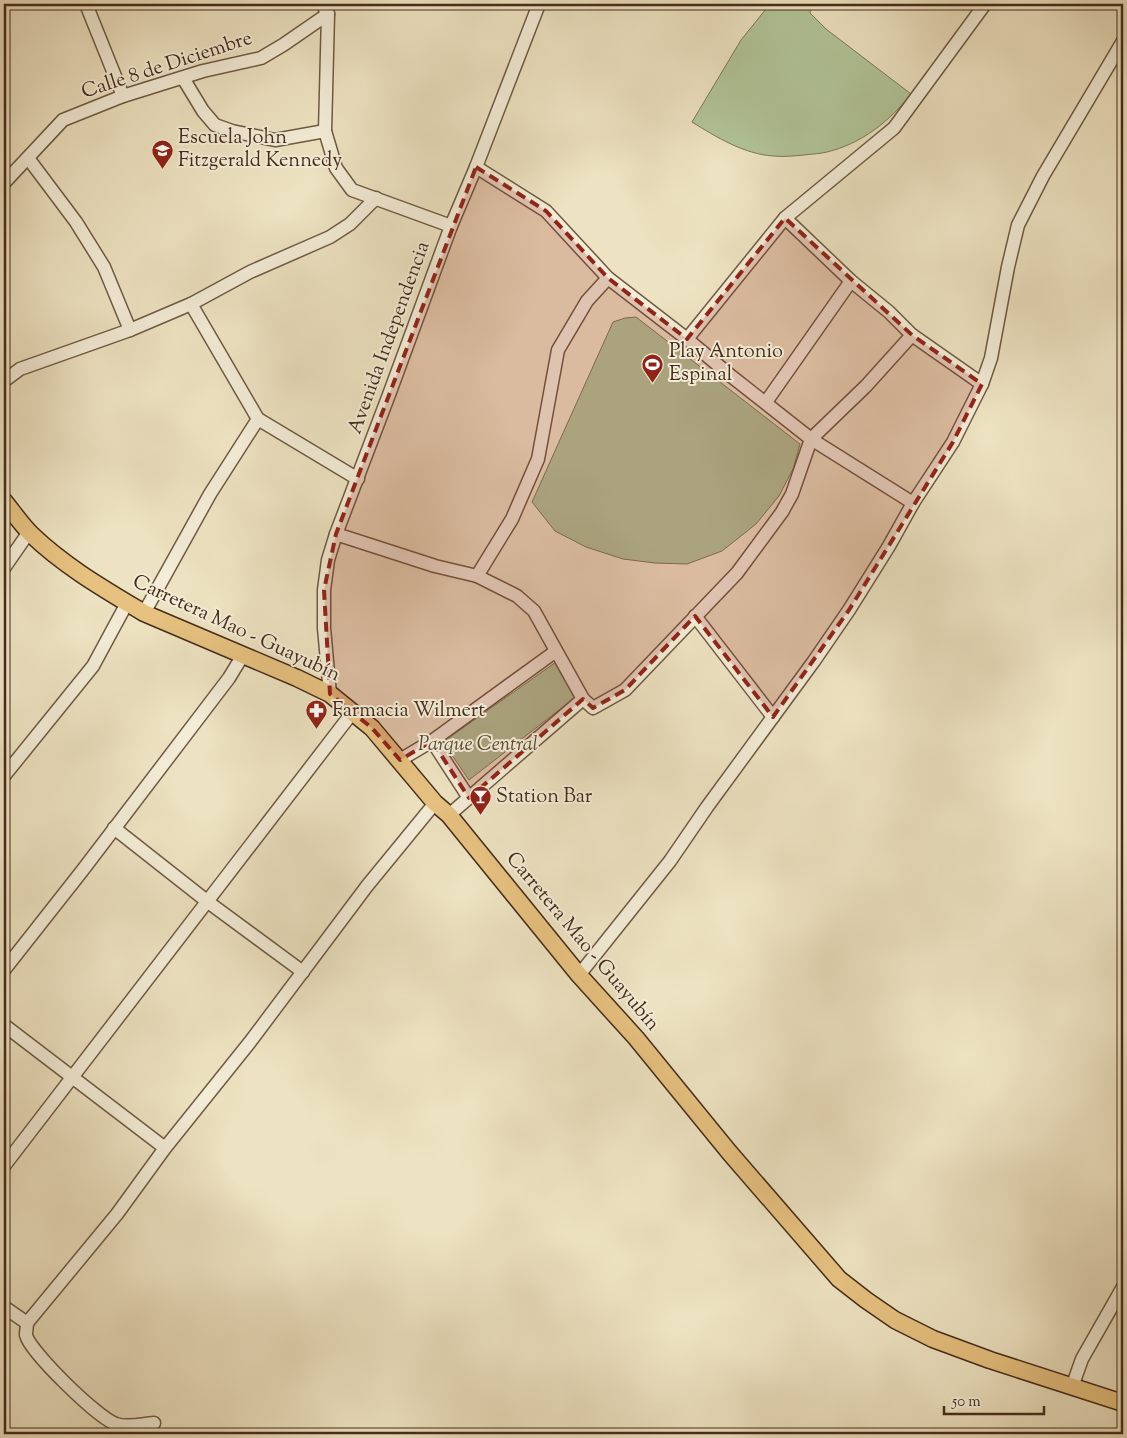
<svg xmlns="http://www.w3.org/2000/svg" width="1127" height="1438" viewBox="0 0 1127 1438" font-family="'Sorts Mill Goudy',serif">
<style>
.green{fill:#b1c498;stroke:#7b785a}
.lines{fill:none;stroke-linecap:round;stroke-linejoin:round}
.minor-casing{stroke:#6f5a44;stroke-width:15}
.major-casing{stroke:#452c1b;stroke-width:19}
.minor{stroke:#f3ecd7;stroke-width:12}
.major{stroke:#e6c180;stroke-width:16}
.marked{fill:#8f2418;fill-opacity:0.2;stroke:#8f2418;stroke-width:4;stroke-dasharray:10 6;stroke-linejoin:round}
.labels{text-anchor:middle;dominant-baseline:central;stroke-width:4;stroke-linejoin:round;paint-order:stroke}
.street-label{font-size:20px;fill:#452c1b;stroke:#f3ecd7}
.poi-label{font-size:20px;fill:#452c1b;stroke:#f3ecd7;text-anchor:start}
.park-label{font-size:20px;font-style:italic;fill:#5b4a34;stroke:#f3ecd7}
</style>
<rect width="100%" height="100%" fill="#ede2c1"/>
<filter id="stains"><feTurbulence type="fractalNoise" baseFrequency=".004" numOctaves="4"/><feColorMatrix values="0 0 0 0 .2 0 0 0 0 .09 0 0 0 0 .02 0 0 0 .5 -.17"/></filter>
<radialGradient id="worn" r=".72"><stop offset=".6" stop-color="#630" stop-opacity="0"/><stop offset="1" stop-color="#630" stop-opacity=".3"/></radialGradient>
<g class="green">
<path d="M770 4H811L810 13 826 29 911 94C890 121 861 144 827 152 819 154 811 154 804 155 794 156 783 157 773 156 744 154 716 137 692 122L741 40Z"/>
<path d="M636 317 800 444 793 469 779 496 756 524 722 551 687 564 655 563 623 559 586 547 555 531 532 502 613 322 625 318Z"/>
<path d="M556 662 577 696 469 780 443 742Z"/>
</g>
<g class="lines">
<defs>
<g id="minor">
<path d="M86 4 123 96"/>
<path d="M322 4 328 14 325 131 336 168 352 190 451 226"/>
<path d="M183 78 203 111 215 125 232 131 275 140 325 131"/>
<path d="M28 158 76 222 104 267 130 330"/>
<path d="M476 167 546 211 608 278 687 339 731 376 811 439 913 503"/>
<path d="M4 183 63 120 123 96 203 71 261 58 283 45 328 14"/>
<path d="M785 218 851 281 889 312 912 335 982 384"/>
<path d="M191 304 258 419 358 479"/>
<path d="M687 339 785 218 894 128 985 4"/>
<path d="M4 381 20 369 130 330 191 304 250 272 330 237 350 224 376 198"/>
<path d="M766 402 851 281"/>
<path d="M336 534 435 566 477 576 517 596 534 611 583 699 593 708 625 690 737 573 782 512 792 494 811 439 866 386 912 335"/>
<path d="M4 568 29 532"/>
<path d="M477 576 512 519 538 459 558 350 587 301 608 278"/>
<path d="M144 613 210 494 258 419"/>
<path d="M695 616 773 717"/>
<path d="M330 694 324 628V590L328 560 336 534 390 392 451 226 476 167 539 4"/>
<path d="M432 741 469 798"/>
<path d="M400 760 432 741 556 651"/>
<path d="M4 776 93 666 127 603"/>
<path d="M449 815 583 699"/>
<path d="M114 828 208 902 303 972"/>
<path d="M4 970 82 871 229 678 243 655"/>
<path d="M579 975 670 861 707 807 814 661 849 610 889 546 913 503 953 442 982 384 991 358 1008 267 1018 225 1043 176 1123 41"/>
<path d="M4 1025 165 1148"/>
<path d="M4 1166 352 713"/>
<path d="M4 1307 27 1323C27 1326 26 1331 26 1335 30 1352 99 1419 116 1424 128 1428 142 1424 154 1423"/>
<path d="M27 1323 117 1214 165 1148 250 1042 367 886 435 803"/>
<path d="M1072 1387 1082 1359 1123 1287"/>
</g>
<path id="major" d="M4 501C13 512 21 524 31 534 64 566 104 589 144 613L297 678 330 694 372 728 435 803 449 815 579 975 636 1038 729 1152 839 1279 866 1300 895 1320 933 1339 990 1360 1123 1403"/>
</defs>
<use href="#minor" class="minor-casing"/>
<use href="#major" class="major-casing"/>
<use href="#minor" class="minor"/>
<use href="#major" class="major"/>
</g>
<path class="marked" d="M476 167 546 211 608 278 687 339 785 218 912 335 982 384 953 442 849 610 773 717 695 616 625 690 593 708 583 699 469 798 432 741 400 760 372 728 330 694 324 590 336 534Z"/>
<defs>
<symbol id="school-pin" viewBox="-11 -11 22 30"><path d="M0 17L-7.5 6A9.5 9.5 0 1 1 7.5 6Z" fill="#8f2418" stroke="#f3ecd7"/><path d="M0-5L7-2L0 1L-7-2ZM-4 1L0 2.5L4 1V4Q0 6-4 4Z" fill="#fff"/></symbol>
<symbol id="stadium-pin" viewBox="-11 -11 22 30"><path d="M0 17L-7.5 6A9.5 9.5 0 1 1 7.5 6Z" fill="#8f2418" stroke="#f3ecd7"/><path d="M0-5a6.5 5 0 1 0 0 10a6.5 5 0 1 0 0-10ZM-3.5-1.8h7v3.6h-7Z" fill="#fff"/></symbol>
<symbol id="pharmacy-pin" viewBox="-11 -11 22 30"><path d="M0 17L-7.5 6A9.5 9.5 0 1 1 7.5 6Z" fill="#8f2418" stroke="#f3ecd7"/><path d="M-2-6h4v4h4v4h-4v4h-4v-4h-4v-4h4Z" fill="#fff"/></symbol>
<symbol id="bar-pin" viewBox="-11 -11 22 30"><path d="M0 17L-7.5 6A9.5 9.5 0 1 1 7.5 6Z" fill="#8f2418" stroke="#f3ecd7"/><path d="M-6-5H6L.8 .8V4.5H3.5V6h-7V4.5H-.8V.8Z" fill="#fff"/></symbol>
</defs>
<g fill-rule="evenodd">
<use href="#school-pin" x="150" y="138" width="25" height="34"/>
<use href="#stadium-pin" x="640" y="352" width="25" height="34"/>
<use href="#pharmacy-pin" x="304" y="698" width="25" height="34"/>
<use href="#bar-pin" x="468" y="784" width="25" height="34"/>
</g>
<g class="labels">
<g class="street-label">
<text transform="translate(167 66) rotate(-18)">Calle 8 de Diciembre</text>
<text transform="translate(390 338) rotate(-70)">Avenida Independencia</text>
<text transform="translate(236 629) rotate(25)">Carretera Mao - Guayubín</text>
<text transform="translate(582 942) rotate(50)">Carretera Mao - Guayubín</text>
</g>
<g class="poi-label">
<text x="178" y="138">Escuela John<tspan x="178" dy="23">Fitzgerald Kennedy</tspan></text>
<text x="669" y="352">Play Antonio<tspan x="669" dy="23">Espinal</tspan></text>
<text x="332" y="711">Farmacia Wilmert</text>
<text x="496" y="797">Station Bar</text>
</g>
<g class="park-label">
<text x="478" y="745">Parque Central</text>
</g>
</g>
<rect width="1127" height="1438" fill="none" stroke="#ede2c1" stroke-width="20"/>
<rect x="5" y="5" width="1117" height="1428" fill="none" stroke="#452c1b" stroke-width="2.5"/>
<rect x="10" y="10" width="1107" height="1418" fill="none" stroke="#452c1b"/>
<path d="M944 1406v8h100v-8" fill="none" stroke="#452c1b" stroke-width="2.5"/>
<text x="952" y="1406" font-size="15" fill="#452c1b" stroke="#f3ecd7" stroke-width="4" paint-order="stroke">50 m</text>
<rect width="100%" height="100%" filter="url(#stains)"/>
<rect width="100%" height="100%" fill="url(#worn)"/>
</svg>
